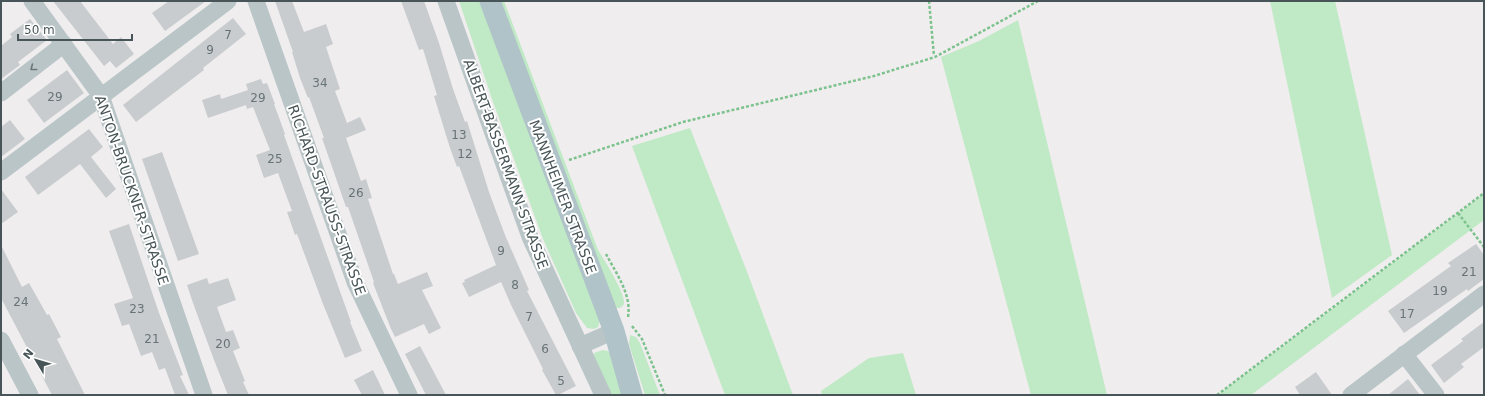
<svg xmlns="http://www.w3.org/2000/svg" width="1485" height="396" viewBox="0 0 1485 396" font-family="'DejaVu Sans',sans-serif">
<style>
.green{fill:#c0e9c5}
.building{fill:#c8ccce}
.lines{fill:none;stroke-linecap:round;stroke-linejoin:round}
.path{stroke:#7cc28d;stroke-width:2.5;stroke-dasharray:3 2;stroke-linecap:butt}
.minor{stroke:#bac5c8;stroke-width:17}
.major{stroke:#b0c3c9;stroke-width:21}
.oneway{stroke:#6a777a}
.labels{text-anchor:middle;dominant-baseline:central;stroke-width:4;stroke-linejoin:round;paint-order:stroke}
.number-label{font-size:12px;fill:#687376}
.street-label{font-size:14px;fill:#485558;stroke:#fff}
</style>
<rect width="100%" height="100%" fill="#f0edee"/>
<g class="green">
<path d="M459 1H480L600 320 598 327 594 329 587 328 576 313 543 239 493 102Z"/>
<path d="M498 1H504L598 250C604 259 626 295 624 303 624 306 622 306 620 308H617L614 305Z"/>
<path d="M1270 1H1335L1392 255 1332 298Z"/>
<path d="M1018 20 1107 395H1031L941 57 979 41Z"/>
<path d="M690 128 746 269 793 395H725L632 146Z"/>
<path d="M1484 194V220L1251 395H1218Z"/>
<path d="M630 335 636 337 640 343 660 395H645L629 344Z"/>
<path d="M603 350 608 351 613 356 624 395H609L592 360 594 353Z"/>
<path d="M903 353 916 395H822L821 391 869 358Z"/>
</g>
<g class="building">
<path d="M53 1H80L113 44 121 37 134 54 116 68 110 61 104 66Z"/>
<path d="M169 1H206L165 31 152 13Z"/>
<path d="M275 1H292L304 32 326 24 333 44 326 47 340 89 335 91 347 123 360 117 366 130 346 138 361 181 366 179 372 198 368 199 393 274H394L398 284 427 272 433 286 422 290 441 328 429 334 424 324 395 337 391 329 373 283 374 282 348 207H346L322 138H324L309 97 308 98 300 78 292 52H293Z"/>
<path d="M401 1H424L439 43 453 89 465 122 467 121 489 192 505 235 529 290 527 291 576 386 558 395H556L542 370 543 369 512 307 501 282 469 297 462 283 465 282 464 280 496 265 459 166 457 167 450 148 434 96 437 95 423 49 419 50Z"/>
<path d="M233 18 246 34 203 68 204 70 136 122 123 105Z"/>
<path d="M30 19 47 40 18 62 20 65 1 79V46L12 37 10 34Z"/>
<path d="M67 70 84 93 44 123 27 100Z"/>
<path d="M261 79 263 84 267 83 275 104H274L285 134 284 135 351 322H350L362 351 345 358 323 304 297 234 295 235 287 212 292 211 278 173 264 178 256 155 270 150 253 107 247 109 246 105 208 118 202 100 220 94 221 99 248 90 246 84Z"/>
<path d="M10 120 25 139 1 157V127Z"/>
<path d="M89 129 103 147 91 157 116 189 106 198 80 164 38 195 25 177Z"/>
<path d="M162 152 199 254 178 261 142 159Z"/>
<path d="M1 189 18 212 1 224Z"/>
<path d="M129 224 159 313 183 375 180 376 189 395H175L165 368 159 370 152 352 141 356 129 324 122 326 114 304 133 298 109 231Z"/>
<path d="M1476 244 1484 255V279L1468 291 1467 289 1404 333 1388 311 1451 266 1448 263Z"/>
<path d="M1 245 22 287 29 283 47 315 49 314 61 337 57 339 85 395H52L1 298Z"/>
<path d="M207 278 209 284 228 278 236 300 217 307 226 332 233 330 240 348 233 351 245 381 243 382 249 395H228L214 360 193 303 187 285Z"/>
<path d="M1484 322V347L1461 364 1464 367 1444 383 1431 365 1463 341 1461 339Z"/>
<path d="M420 346 446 395H426L405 354Z"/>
<path d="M373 370 385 395H362L354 380Z"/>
<path d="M1316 372 1332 395H1300L1295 387Z"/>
<path d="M1408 379 1420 395H1388Z"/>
</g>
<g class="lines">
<g class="path">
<path d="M929 1 934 56"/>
<path d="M569 160 683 122 874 76 935 57 1038 1"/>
<path d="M1458 213 1484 247"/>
<path d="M606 254C616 273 632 295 628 317"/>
<path d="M632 326 642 339 665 395"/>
<path d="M1217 395 1484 193"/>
</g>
<g class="minor">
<path d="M32 1 101 96 204 395"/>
<path d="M256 1 355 282 409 395"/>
<path d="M446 1 530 237 603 395"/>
<path d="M1 93 64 44"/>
<path d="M1 172 228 1"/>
<path d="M1 340 30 395"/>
<path d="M580 346 614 331"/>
<path d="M1404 354 1436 395"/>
<path d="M1351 395 1484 294"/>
</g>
<path class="major" d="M490 1 614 331 632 395"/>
</g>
<defs><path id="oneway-chevron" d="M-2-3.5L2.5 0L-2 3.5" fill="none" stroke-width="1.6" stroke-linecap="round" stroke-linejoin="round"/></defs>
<use class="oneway" href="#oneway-chevron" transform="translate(33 68) rotate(142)"/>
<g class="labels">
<g class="number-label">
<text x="228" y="35">7</text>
<text x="210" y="50">9</text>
<text x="320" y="83">34</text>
<text x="55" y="97">29</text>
<text x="258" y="98">29</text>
<text x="459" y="135">13</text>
<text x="465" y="154">12</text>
<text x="275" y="159">25</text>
<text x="356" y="193">26</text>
<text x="501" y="251">9</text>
<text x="1469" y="272">21</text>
<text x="515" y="285">8</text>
<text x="1440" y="291">19</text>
<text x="21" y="302">24</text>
<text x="137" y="309">23</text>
<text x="1407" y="314">17</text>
<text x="529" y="317">7</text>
<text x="152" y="339">21</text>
<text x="223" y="344">20</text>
<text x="545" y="349">6</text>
<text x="561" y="381">5</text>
</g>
<g class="street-label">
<text transform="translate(506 164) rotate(70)">ALBERT-BASSERMANN-STRASSE</text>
<text transform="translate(132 190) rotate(71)">ANTON-BRUCKNER-STRASSE</text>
<text transform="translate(563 197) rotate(69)">MANNHEIMER STRASSE</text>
<text transform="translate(327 200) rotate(70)">RICHARD-STRAUSS-STRASSE</text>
</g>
</g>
<rect width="1485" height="396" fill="none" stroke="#485558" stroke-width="4"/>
<g transform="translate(36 360) rotate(308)" stroke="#ffffff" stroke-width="3" paint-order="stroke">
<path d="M0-3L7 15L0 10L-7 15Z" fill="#485558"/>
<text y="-6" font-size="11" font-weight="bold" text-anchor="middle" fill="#485558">N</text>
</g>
<path d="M18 34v6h114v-6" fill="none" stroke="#485558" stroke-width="2"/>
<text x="24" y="34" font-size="12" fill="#485558" stroke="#ffffff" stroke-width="3" paint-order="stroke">50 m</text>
</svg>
